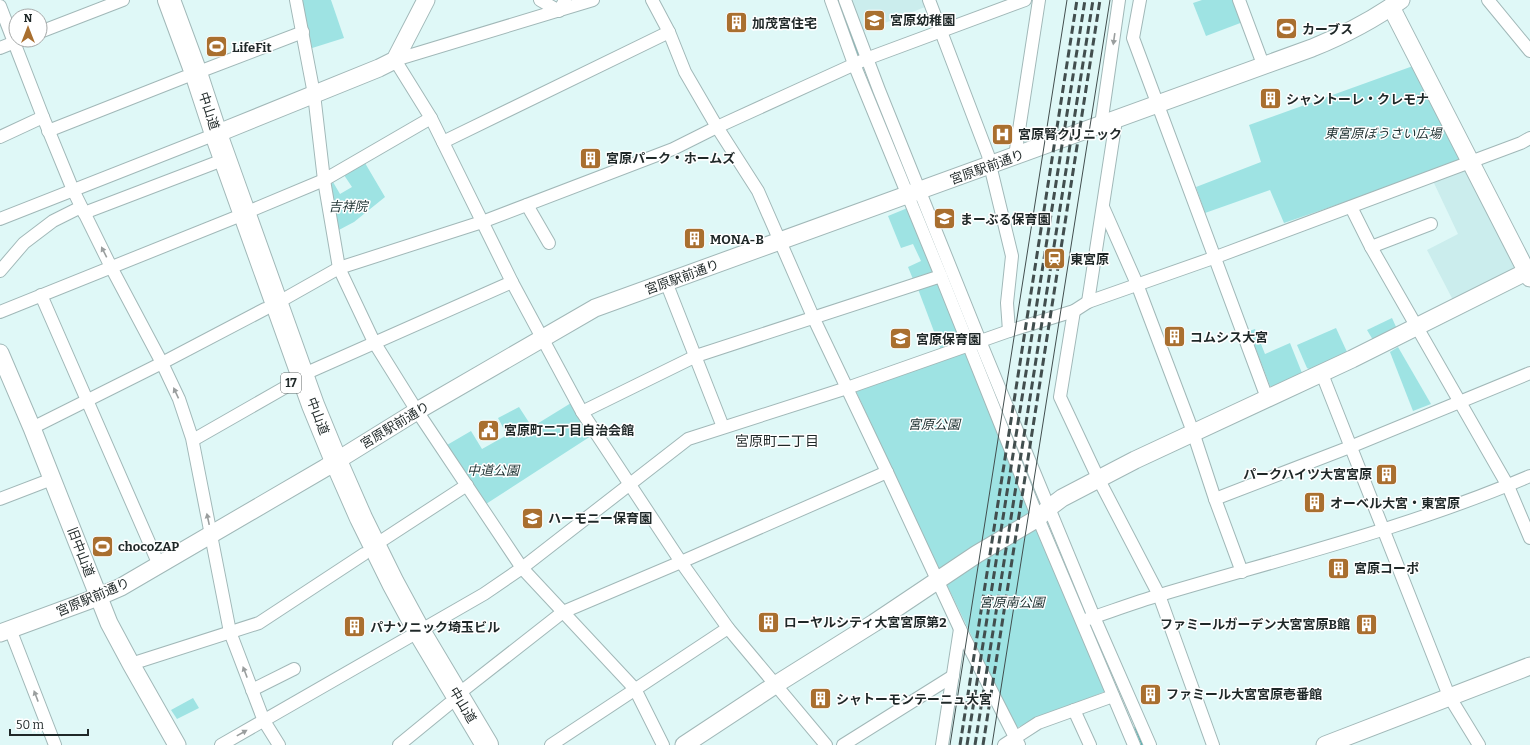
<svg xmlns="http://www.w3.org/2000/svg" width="1530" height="745" viewBox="0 0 1530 745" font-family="Bitter,'Noto Sans JP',serif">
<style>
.built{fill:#cbeded}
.green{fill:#9ee3e3}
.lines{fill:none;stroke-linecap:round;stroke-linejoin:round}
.stream{stroke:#3dadae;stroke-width:3}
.street-casing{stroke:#a1b8b8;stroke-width:14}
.secondary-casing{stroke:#a1b8b8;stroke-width:19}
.highway-casing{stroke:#a1b8b8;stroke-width:24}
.street{stroke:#fff;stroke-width:12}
.secondary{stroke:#fff;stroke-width:17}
.highway{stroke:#fff;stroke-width:22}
.tram{stroke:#424e4e;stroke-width:1}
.rail{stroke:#424e4e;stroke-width:3;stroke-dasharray:8 4;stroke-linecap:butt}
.oneway{fill:#9a9e9e}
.labels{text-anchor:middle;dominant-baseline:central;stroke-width:3;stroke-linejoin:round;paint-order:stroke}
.shield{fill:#fff;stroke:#626868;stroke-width:1}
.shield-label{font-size:12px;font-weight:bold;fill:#1f2828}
.poi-label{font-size:13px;font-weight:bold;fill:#1f2828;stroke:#fff;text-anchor:start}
.street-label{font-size:13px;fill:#1f2828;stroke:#fff}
.park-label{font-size:13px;font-style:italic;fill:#1b2f2f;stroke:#fff}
.neighbourhood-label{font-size:14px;fill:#1f2828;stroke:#fff}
</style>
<rect width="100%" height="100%" fill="#dff8f7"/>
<g class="built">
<path d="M850 0H923L925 7 862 32Z"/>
<path d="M1468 170 1518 268 1454 302 1427 250 1458 234 1433 181Z"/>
</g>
<g class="green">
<path d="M300 0H331L344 38 309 49Z"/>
<path d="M1202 0H1235L1243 22 1206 36 1193 3Z"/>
<path d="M1413 66 1464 161 1284 223 1270 190 1205 213 1196 187 1261 162 1249 125Z"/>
<path d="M365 163 385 197 354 222 337 231 330 187 333 182 340 194 352 187 344 175Z"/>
<path d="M910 207 936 272 915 284 908 267 921 261 913 244 901 248 888 216Z"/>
<path d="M936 283 941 285 961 343 941 350 918 289Z"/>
<path d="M1392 318 1397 329 1373 340 1367 330Z"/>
<path d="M1336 328 1347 352 1311 370 1307 368 1297 345Z"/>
<path d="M1255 329 1265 354 1290 343 1302 373 1274 387 1270 386 1249 331Z"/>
<path d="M1398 347 1431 404 1413 411 1390 352Z"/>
<path d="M966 352 1031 512 938 570 856 391Z"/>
<path d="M571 403 591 436 486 504 447 445 471 431 482 449 507 435 498 418 519 407 532 427Z"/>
<path d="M1035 524 1106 691 1016 728 945 581Z"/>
<path d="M193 698 199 708 177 719 171 710Z"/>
</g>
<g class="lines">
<g class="stream">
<path d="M838 0 861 59"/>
<path d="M1136 728 1143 745"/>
</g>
<defs>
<g id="street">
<path d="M296 0 314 94 324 180 339 268 374 342 417 411 522 568 635 689 663 745"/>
<path d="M540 0 559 11 565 0"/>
<path d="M593 0 395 60 431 118 512 282 582 412 681 562 728 628 826 745"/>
<path d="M652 0 669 32 685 72 717 127 758 191 814 319 887 472 960 629 1019 745"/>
<path d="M831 0 854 64 941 276"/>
<path d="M845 0 879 90 980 341 1094 617 1150 745"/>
<path d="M929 0 988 155 990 165 1012 256 1007 303 1009 331"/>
<path d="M1140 0 1133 38 1267 398"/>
<path d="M1239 0 1264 67"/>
<path d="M1488 0 1530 51"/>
<path d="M0 6 43 117 73 190 111 267 162 363 179 399 192 438 230 632 264 721 279 745"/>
<path d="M40 32 123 0"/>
<path d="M0 48 20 40"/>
<path d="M196 73 303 32"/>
<path d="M1101 125 1119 0"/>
<path d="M48 131 185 77"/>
<path d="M0 137 43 117"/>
<path d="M443 142 669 32"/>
<path d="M1015 156 1039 0"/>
<path d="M527 205 549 243"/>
<path d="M1103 207 1137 284 1193 432 1215 499 1242 572"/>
<path d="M1351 207 1371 247 1508 486 1530 538"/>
<path d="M84 213 215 163"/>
<path d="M245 213 324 180 431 118"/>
<path d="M0 219 216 134"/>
<path d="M1371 247 1431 224"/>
<path d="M0 271 24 243 53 221 81 207"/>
<path d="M666 282 723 427"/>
<path d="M41 295 159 565"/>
<path d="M1088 302 1116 120"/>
<path d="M277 303 339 268 482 222 673 149 717 127 866 59 1025 0"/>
<path d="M1074 311 1060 397 1099 480 1159 595 1213 745"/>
<path d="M0 312 234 218"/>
<path d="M1322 374 1449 696 1479 745"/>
<path d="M302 375 512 282"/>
<path d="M582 412 696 356 941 276 1038 518 1134 745"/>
<path d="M32 428 162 363 265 309"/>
<path d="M193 440 291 384"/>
<path d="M0 499 52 479"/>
<path d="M1215 499 1350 447 1530 373"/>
<path d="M375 545 467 485"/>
<path d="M1088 619C1112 611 1136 602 1160 595 1284 558 1411 527 1530 476"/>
<path d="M10 629 55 745"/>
<path d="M131 664 259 623 364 554"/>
<path d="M252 690 294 669"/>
<path d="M457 695 563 612 681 562 887 472"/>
<path d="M1074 710 1090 745"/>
<path d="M221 745 484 594 522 568 688 439 847 388 1009 331 1074 311 1088 302 1216 257 1521 143 1530 138"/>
<path d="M399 745 449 704"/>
<path d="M551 745 728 628"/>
<path d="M843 745 953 676"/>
<path d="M942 745 960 629"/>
<path d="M1004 745 1038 723 1113 696"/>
</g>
<g id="secondary">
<path d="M1391 7 1530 278"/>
<path d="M216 134 379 68 395 60 426 0"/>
<path d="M0 353 32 428 109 623 131 664 177 745"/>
<path d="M0 633 98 597 121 587 325 468 417 411 595 308 1312 48C1344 35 1373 20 1401 0"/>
<path d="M684 745 775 685 874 623 977 554 1038 518 1050 507 1062 498 1135 460 1352 359 1530 270"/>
<path d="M1325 745 1530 666"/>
</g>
<path id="highway" d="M169 0 196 73 216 134 313 405 336 461 361 518 393 583 419 631 487 745"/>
</defs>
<use href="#street" class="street-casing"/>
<use href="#secondary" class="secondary-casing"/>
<use href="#highway" class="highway-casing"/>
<use href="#street" class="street"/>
<use href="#secondary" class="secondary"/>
<use href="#highway" class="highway"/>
<g class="tram">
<path d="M950 745 1067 0"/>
<path d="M992 745 1110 0"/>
</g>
<g class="rail">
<path d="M960 745 1077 0"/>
<path d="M967 745 1085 0"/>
<path d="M975 745 1093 0"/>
<path d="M983 745 1100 0"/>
</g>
</g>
<defs><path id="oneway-solid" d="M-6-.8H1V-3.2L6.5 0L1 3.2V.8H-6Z"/></defs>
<g class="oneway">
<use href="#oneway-solid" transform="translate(1114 39) rotate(98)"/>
<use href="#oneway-solid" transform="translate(104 252) rotate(-117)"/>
<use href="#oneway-solid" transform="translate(176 393) rotate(-115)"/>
<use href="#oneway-solid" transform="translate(208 519) rotate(-102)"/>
<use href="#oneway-solid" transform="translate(245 672) rotate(-111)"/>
<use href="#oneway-solid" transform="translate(36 696) rotate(-111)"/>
<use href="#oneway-solid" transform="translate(242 733) rotate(-29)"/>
</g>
<defs>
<symbol id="school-square" viewBox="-11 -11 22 22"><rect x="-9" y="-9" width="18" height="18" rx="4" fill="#a96f2f" stroke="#fff"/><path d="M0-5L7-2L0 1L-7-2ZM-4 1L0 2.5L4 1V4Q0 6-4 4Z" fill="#fff"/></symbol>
<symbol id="building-square" viewBox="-11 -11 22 22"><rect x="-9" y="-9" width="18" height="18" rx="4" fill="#a96f2f" stroke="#fff"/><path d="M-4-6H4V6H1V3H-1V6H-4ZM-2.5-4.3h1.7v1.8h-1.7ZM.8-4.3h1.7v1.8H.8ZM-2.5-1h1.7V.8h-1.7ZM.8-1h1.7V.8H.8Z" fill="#fff"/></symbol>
<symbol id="stadium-square" viewBox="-11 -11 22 22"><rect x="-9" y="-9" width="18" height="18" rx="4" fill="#a96f2f" stroke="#fff"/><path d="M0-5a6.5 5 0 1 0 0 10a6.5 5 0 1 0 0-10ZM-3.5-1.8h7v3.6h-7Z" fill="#fff"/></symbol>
<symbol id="hospital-square" viewBox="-11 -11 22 22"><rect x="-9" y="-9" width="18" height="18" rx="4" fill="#a96f2f" stroke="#fff"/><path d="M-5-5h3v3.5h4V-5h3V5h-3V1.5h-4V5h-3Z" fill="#fff"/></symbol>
<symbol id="station-square" viewBox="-11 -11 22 22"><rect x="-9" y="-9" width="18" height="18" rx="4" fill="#a96f2f" stroke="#fff"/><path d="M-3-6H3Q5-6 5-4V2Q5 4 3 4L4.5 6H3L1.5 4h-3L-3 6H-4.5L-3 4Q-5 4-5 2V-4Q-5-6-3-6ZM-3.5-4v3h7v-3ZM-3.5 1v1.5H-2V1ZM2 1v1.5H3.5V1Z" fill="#fff"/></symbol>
<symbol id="civic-square" viewBox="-11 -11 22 22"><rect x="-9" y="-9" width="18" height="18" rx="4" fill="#a96f2f" stroke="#fff"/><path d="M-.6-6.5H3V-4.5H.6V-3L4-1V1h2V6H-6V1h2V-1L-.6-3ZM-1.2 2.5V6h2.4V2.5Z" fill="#fff"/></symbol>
</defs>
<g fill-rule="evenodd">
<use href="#school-square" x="862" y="8" width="25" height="25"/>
<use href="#building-square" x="724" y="10" width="25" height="25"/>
<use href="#stadium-square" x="1274" y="16" width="25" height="25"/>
<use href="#stadium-square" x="204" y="34" width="25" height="25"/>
<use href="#building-square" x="1258" y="86" width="25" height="25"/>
<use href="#hospital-square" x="990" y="122" width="25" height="25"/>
<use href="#building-square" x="578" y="146" width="25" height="25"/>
<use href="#school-square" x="932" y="206" width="25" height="25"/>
<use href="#building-square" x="682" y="226" width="25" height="25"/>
<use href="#station-square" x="1042" y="246" width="25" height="25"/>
<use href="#building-square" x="1162" y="324" width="25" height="25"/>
<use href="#school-square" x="888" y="326" width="25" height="25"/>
<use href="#civic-square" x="476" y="418" width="25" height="25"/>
<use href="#building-square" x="1374" y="462" width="25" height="25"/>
<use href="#building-square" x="1302" y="490" width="25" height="25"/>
<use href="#school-square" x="520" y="506" width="25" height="25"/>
<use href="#stadium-square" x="90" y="534" width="25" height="25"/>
<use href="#building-square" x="1326" y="556" width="25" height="25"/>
<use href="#building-square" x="756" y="610" width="25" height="25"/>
<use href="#building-square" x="1354" y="612" width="25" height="25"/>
<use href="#building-square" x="342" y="614" width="25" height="25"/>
<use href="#building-square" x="1138" y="682" width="25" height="25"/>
<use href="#building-square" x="808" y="686" width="25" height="25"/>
</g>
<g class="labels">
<rect class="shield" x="281" y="373" width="20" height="20" rx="3"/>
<g class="shield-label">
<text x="291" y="383">17</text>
</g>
<g class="poi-label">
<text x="890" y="20">宮原幼稚園</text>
<text x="752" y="23">加茂宮住宅</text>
<text x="1302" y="29">カーブス</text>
<text x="232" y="47">LifeFit</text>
<text x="1286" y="99">シャントーレ・クレモナ</text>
<text x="1018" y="134">宮原腎クリニック</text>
<text x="606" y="158">宮原パーク・ホームズ</text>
<text x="960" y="219">まーぶる保育園</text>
<text x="710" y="239">MONA-B</text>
<text x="1070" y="259">東宮原</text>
<text x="1190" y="337">コムシス大宮</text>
<text x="916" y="339">宮原保育園</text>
<text x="504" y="430">宮原町二丁目自治会館</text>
<text x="1372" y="474" text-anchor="end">パークハイツ大宮宮原</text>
<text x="1330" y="503">オーベル大宮・東宮原</text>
<text x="548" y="518">ハーモニー保育園</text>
<text x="118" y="546">chocoZAP</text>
<text x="1354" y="568">宮原コーポ</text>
<text x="784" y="622">ローヤルシティ大宮宮原第2</text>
<text x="1350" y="624" text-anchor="end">ファミールガーデン大宮宮原B館</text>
<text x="370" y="627">パナソニック埼玉ビル</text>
<text x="1166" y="694">ファミール大宮宮原壱番館</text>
<text x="836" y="699">シャトーモンテーニュ大宮</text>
</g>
<g class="street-label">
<text transform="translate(209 111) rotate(72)">中山道</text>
<text transform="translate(987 167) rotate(-20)">宮原駅前通り</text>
<text transform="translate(682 277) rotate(-20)">宮原駅前通り</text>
<text transform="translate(318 416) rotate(69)">中山道</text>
<text transform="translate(395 425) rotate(-31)">宮原駅前通り</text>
<text transform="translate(81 552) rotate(69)">旧中山道</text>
<text transform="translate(93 597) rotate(-23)">宮原駅前通り</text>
<text transform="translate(463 705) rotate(59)">中山道</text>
</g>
<g class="park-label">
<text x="1383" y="133">東宮原ぼうさい広場</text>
<text x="348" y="206">吉祥院</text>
<text x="934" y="424">宮原公園</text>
<text x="493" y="470">中道公園</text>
<text x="1012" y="602">宮原南公園</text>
</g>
<g class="neighbourhood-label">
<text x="777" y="441">宮原町二丁目</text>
</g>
</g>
<g transform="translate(28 28)"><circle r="19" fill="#ffffff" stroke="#a5a9a9"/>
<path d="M0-3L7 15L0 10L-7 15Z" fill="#a96f2f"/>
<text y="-6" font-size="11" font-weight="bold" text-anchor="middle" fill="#1f2828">N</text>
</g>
<path d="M10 729v6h78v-6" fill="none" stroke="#1f2828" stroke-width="2"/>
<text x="16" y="729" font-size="12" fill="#1f2828" stroke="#ffffff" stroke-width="3" paint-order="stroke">50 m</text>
</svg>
